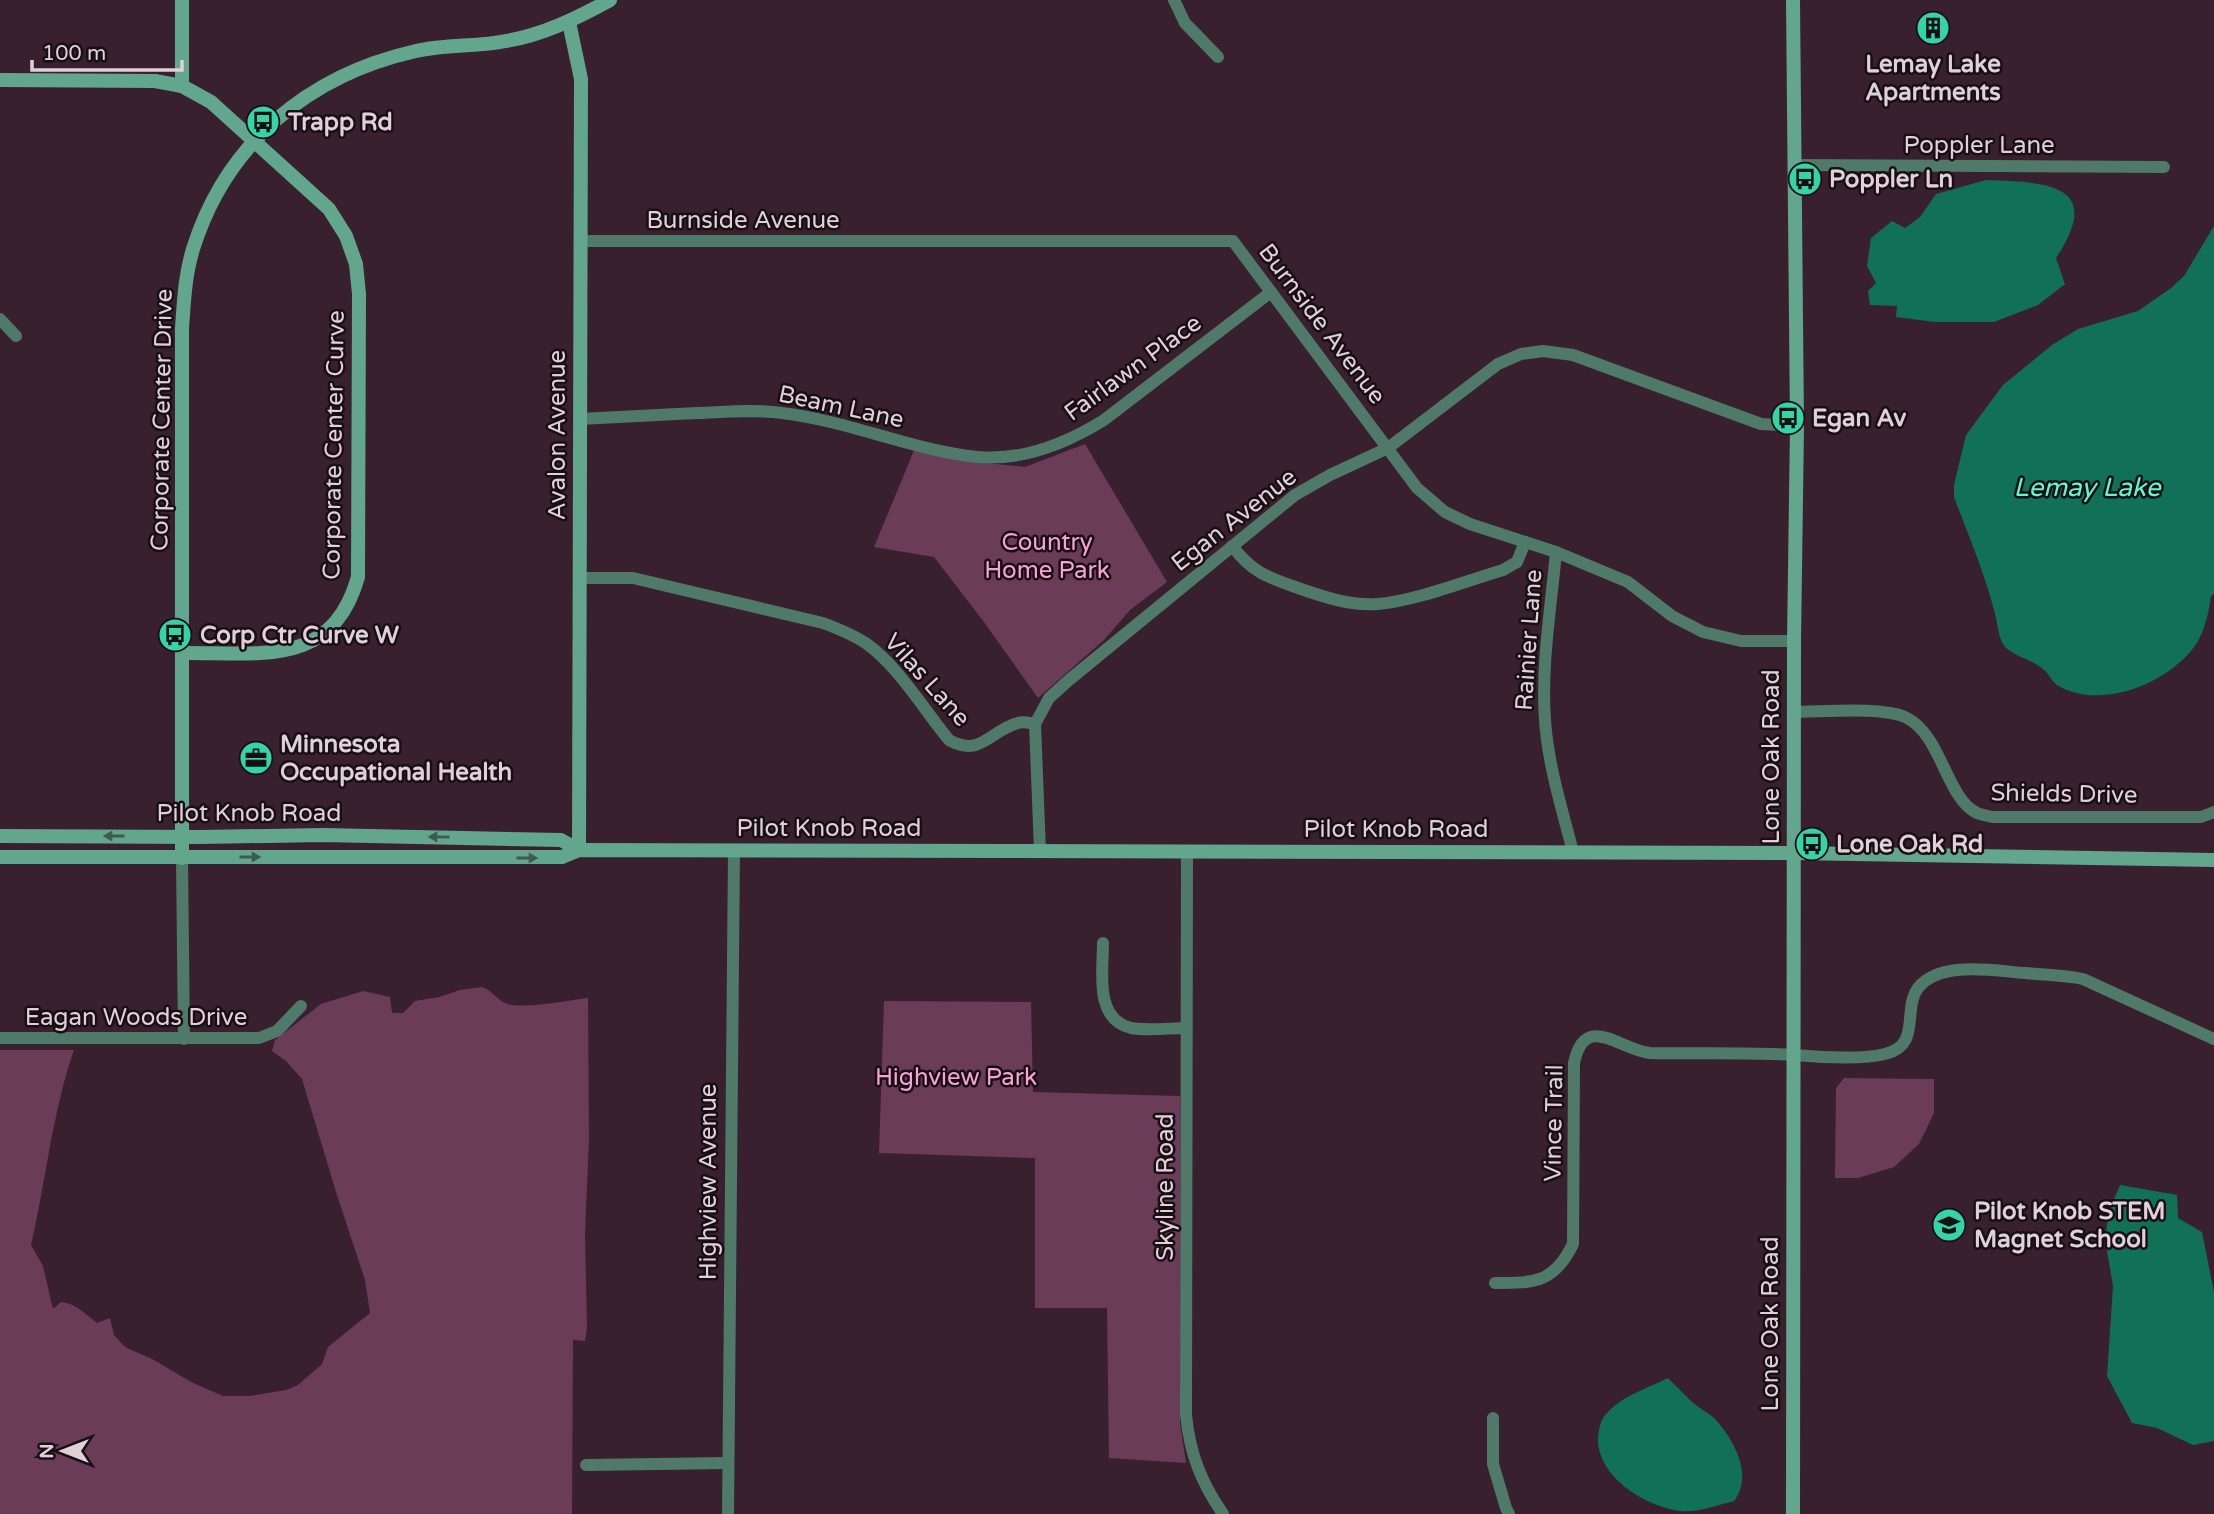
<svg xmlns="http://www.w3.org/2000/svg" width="2214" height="1514" viewBox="0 0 2214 1514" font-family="'Varela Round',sans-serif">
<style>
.green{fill:#6b3c58}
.water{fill:#107157}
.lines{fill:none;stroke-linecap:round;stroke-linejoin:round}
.street{stroke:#4f7969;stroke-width:12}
.secondary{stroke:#62a68e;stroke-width:14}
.oneway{fill:#3e5a51}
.labels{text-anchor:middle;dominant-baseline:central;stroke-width:5;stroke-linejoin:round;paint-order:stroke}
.poi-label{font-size:24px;font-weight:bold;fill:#e0d0d8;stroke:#190e14;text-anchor:start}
.street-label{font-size:24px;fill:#e0d0d8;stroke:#190e14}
.park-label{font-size:24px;fill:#f8a3d5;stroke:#190e14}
.water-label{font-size:26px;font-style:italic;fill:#5ff8c8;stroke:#190e14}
</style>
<rect width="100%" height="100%" fill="#38202e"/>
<g class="green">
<path d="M1085 444 1167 582 1130 610 1104 640 1038 698 984 622 934 557 874 547 915 448 985 463 1025 467Z"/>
<path d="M482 987C492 990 496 999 505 1003 522 1010 569 1000 588 998L589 1140 585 1233 587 1328 585 1341 573 1340 572 1514H0V1050H74C52 1113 46 1181 31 1245L43 1266 53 1309 61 1302C77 1304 85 1314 97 1323L110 1318 114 1335 125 1347 154 1360 191 1382 223 1396H250L286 1390 298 1385 322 1364 328 1347 370 1313 365 1280 336 1192 302 1079 286 1061 272 1051 275 1040 321 1004 363 991 390 997 392 1013H403L415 1001 439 997 460 990Z"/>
<path d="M884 1001 1031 1002 1033 1092 1180 1096V1423L1186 1463 1109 1458 1107 1308H1035V1158L879 1153Z"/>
<path d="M1844 1078 1934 1079V1113L1919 1144 1894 1167 1858 1178H1835L1836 1088Z"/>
</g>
<g class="water">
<path d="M1986 180C2045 182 2106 183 2056 258L2065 284 2038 305 1994 322H1935L1896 317 1897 306 1870 305 1868 291 1876 283 1867 266 1871 238 1892 221 1905 228 1920 217 1936 194Z"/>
<path d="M2214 226V594L2211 596C2209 612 2204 633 2195 646 2167 684 2100 711 2057 685 2051 681 2049 673 2043 669 2033 660 2016 657 2006 648 1999 641 1998 627 1996 618 1986 576 1969 537 1954 497V485L1966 435 2003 385 2052 345 2078 329 2138 311 2171 288 2184 276Z"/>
<path d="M2120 1185 2177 1195 2178 1218 2202 1232 2214 1292V1441L2193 1445 2157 1428 2132 1423 2107 1376 2113 1286 2105 1239 2109 1211Z"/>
<path d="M1668 1378C1676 1386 1684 1394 1692 1402 1699 1408 1707 1412 1714 1418 1734 1439 1754 1476 1734 1501 1718 1505 1697 1513 1681 1511 1646 1507 1597 1477 1598 1438 1599 1429 1600 1420 1607 1413 1622 1396 1648 1388 1668 1378Z"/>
</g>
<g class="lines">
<g class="street">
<path d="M1174 0 1185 23 1218 57"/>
<path d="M1794 165 2164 167"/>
<path d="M580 241H1233L1417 488 1445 512 1470 524 1556 552 1628 582 1672 616 1703 632 1741 641H1794"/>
<path d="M0 319 16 336"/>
<path d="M580 419C619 417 658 415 697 413 725 412 754 409 782 413 849 421 911 450 978 457 1023 461 1067 443 1104 420L1271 292"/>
<path d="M1232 546C1253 573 1267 577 1298 588 1324 597 1350 606 1378 604 1415 601 1466 581 1503 570L1517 562 1525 542"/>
<path d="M1556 552C1551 608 1541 665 1545 720 1548 765 1562 809 1573 852"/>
<path d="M580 578H633L823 623C839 629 854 635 867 644 898 666 925 711 949 740 981 758 990 730 1018 723 1023 721 1030 723 1035 724"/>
<path d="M1794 712C1823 712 1883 706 1907 718 1942 736 1946 798 1977 813 1982 815 1988 816 1993 817H2201L2214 812"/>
<path d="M1035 724 1049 698 1069 680 1295 495 1330 475 1388 448 1498 364 1521 354 1543 351 1573 355 1761 424 1797 426"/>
<path d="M1035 724 1040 851"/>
<path d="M1187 851 1186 1415C1190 1454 1201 1482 1223 1514"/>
<path d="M182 858 184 1039"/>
<path d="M1103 943C1103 972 1094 1019 1131 1028 1146 1031 1170 1028 1186 1028"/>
<path d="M0 1038H259L277 1031 301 1006"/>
<path d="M1495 1283C1535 1283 1554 1283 1573 1244L1574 1063C1585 1011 1620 1050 1650 1053 1698 1054 1747 1052 1794 1055 1818 1057 1862 1060 1885 1054 1922 1045 1902 1010 1918 988 1940 960 1995 971 2025 973 2045 975 2064 975 2083 979L2214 1039"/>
<path d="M1493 1418V1464L1506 1508 1509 1514"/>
<path d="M586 1465 727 1463"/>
<path d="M728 1514 734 850"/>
</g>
<g class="secondary">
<path d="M569 22 581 79 579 850"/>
<path d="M0 80 155 81 182 86 211 102 329 209 346 236 356 264 359 294 358 577C332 669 259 652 182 653"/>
<path d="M182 86V0"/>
<path d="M0 836 201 837 323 835 561 840 579 850"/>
<path d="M0 857H562L579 850 1794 853 2214 860"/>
<path d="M182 858V328C184 301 185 275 193 249 226 143 309 75 416 51 446 44 477 47 506 41 543 35 577 18 610 0"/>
<path d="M1793 1514 1794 641 1797 426 1793 0"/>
</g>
</g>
<defs><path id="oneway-solid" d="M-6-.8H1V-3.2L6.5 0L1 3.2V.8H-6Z" transform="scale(1.75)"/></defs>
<g class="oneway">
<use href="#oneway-solid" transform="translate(114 836) rotate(-180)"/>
<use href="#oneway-solid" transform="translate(439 837) rotate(-179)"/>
<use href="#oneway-solid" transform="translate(250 857)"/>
<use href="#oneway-solid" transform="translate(527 858)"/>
</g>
<defs>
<symbol id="building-disc" viewBox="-11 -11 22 22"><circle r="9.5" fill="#35d4a7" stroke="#190e14"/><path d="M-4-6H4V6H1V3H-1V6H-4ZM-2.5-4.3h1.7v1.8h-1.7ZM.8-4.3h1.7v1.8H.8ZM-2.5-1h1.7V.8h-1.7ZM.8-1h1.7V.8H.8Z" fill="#111"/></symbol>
<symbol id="bus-disc" viewBox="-11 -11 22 22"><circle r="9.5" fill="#35d4a7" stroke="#190e14"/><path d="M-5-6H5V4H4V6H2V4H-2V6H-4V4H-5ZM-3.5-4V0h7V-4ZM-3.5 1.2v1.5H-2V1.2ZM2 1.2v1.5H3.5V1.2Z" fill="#111"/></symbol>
<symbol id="office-disc" viewBox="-11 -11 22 22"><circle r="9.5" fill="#35d4a7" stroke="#190e14"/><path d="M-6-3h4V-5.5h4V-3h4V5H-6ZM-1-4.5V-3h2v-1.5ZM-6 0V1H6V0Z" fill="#111"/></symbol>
<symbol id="school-disc" viewBox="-11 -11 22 22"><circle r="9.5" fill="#35d4a7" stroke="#190e14"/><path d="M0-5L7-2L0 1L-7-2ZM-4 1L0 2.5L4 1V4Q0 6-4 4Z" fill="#111"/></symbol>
</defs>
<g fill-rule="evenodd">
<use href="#building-disc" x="1914" y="9" width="38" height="38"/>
<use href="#bus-disc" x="244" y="103" width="38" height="38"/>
<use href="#bus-disc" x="1786" y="160" width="38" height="38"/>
<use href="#bus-disc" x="1769" y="399" width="38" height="38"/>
<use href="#bus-disc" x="156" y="616" width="38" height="38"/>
<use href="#office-disc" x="237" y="739" width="38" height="38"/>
<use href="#bus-disc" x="1793" y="825" width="38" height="38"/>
<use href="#school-disc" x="1930" y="1206" width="38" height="38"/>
</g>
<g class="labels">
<g class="poi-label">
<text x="1933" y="64" text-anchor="middle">Lemay Lake<tspan x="1933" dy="28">Apartments</tspan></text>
<text x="288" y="122">Trapp Rd</text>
<text x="1829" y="179">Poppler Ln</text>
<text x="1812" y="418">Egan Av</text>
<text x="200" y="635">Corp Ctr Curve W</text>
<text x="280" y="744">Minnesota<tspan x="280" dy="28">Occupational Health</tspan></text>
<text x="1836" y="844">Lone Oak Rd</text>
<text x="1974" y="1211">Pilot Knob STEM<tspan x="1974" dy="28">Magnet School</tspan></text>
</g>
<g class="street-label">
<text x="1979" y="145">Poppler Lane</text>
<text x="743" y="220">Burnside Avenue</text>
<text transform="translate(1322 324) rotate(53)">Burnside Avenue</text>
<text transform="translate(1133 368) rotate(-36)">Fairlawn Place</text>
<text transform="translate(841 407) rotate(12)">Beam Lane</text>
<text transform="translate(162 420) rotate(-89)">Corporate Center Drive</text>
<text transform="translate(557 435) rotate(-90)">Avalon Avenue</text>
<text transform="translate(334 445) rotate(-89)">Corporate Center Curve</text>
<text transform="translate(1234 520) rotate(-38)">Egan Avenue</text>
<text transform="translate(1529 640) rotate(-86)">Rainier Lane</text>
<text transform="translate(927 680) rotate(48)">Vilas Lane</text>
<text transform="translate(1771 757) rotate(-90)">Lone Oak Road</text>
<text transform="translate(2064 794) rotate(1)">Shields Drive</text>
<text x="249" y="813">Pilot Knob Road</text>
<text x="829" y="828">Pilot Knob Road</text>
<text x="1396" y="829">Pilot Knob Road</text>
<text x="136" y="1017">Eagan Woods Drive</text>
<text transform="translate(1554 1123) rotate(-89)">Vince Trail</text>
<text transform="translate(708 1182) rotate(-90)">Highview Avenue</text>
<text transform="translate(1165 1187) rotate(-90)">Skyline Road</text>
<text transform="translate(1770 1324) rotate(-90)">Lone Oak Road</text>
</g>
<g class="park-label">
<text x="1047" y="542">Country<tspan x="1047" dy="28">Home Park</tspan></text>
<text x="956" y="1077">Highview Park</text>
</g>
<g class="water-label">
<text x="2087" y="487">Lemay Lake</text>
</g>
</g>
<g transform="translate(63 1451) rotate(270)" stroke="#190e14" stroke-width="5" paint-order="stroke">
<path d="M0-5L12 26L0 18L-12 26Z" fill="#e0d0d8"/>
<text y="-10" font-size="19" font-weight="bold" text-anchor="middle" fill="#e0d0d8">N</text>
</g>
<path d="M32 60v10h150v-10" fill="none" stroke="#e0d0d8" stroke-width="3.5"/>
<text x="42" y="60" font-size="21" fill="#e0d0d8" stroke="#190e14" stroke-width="5" paint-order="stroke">100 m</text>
</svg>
